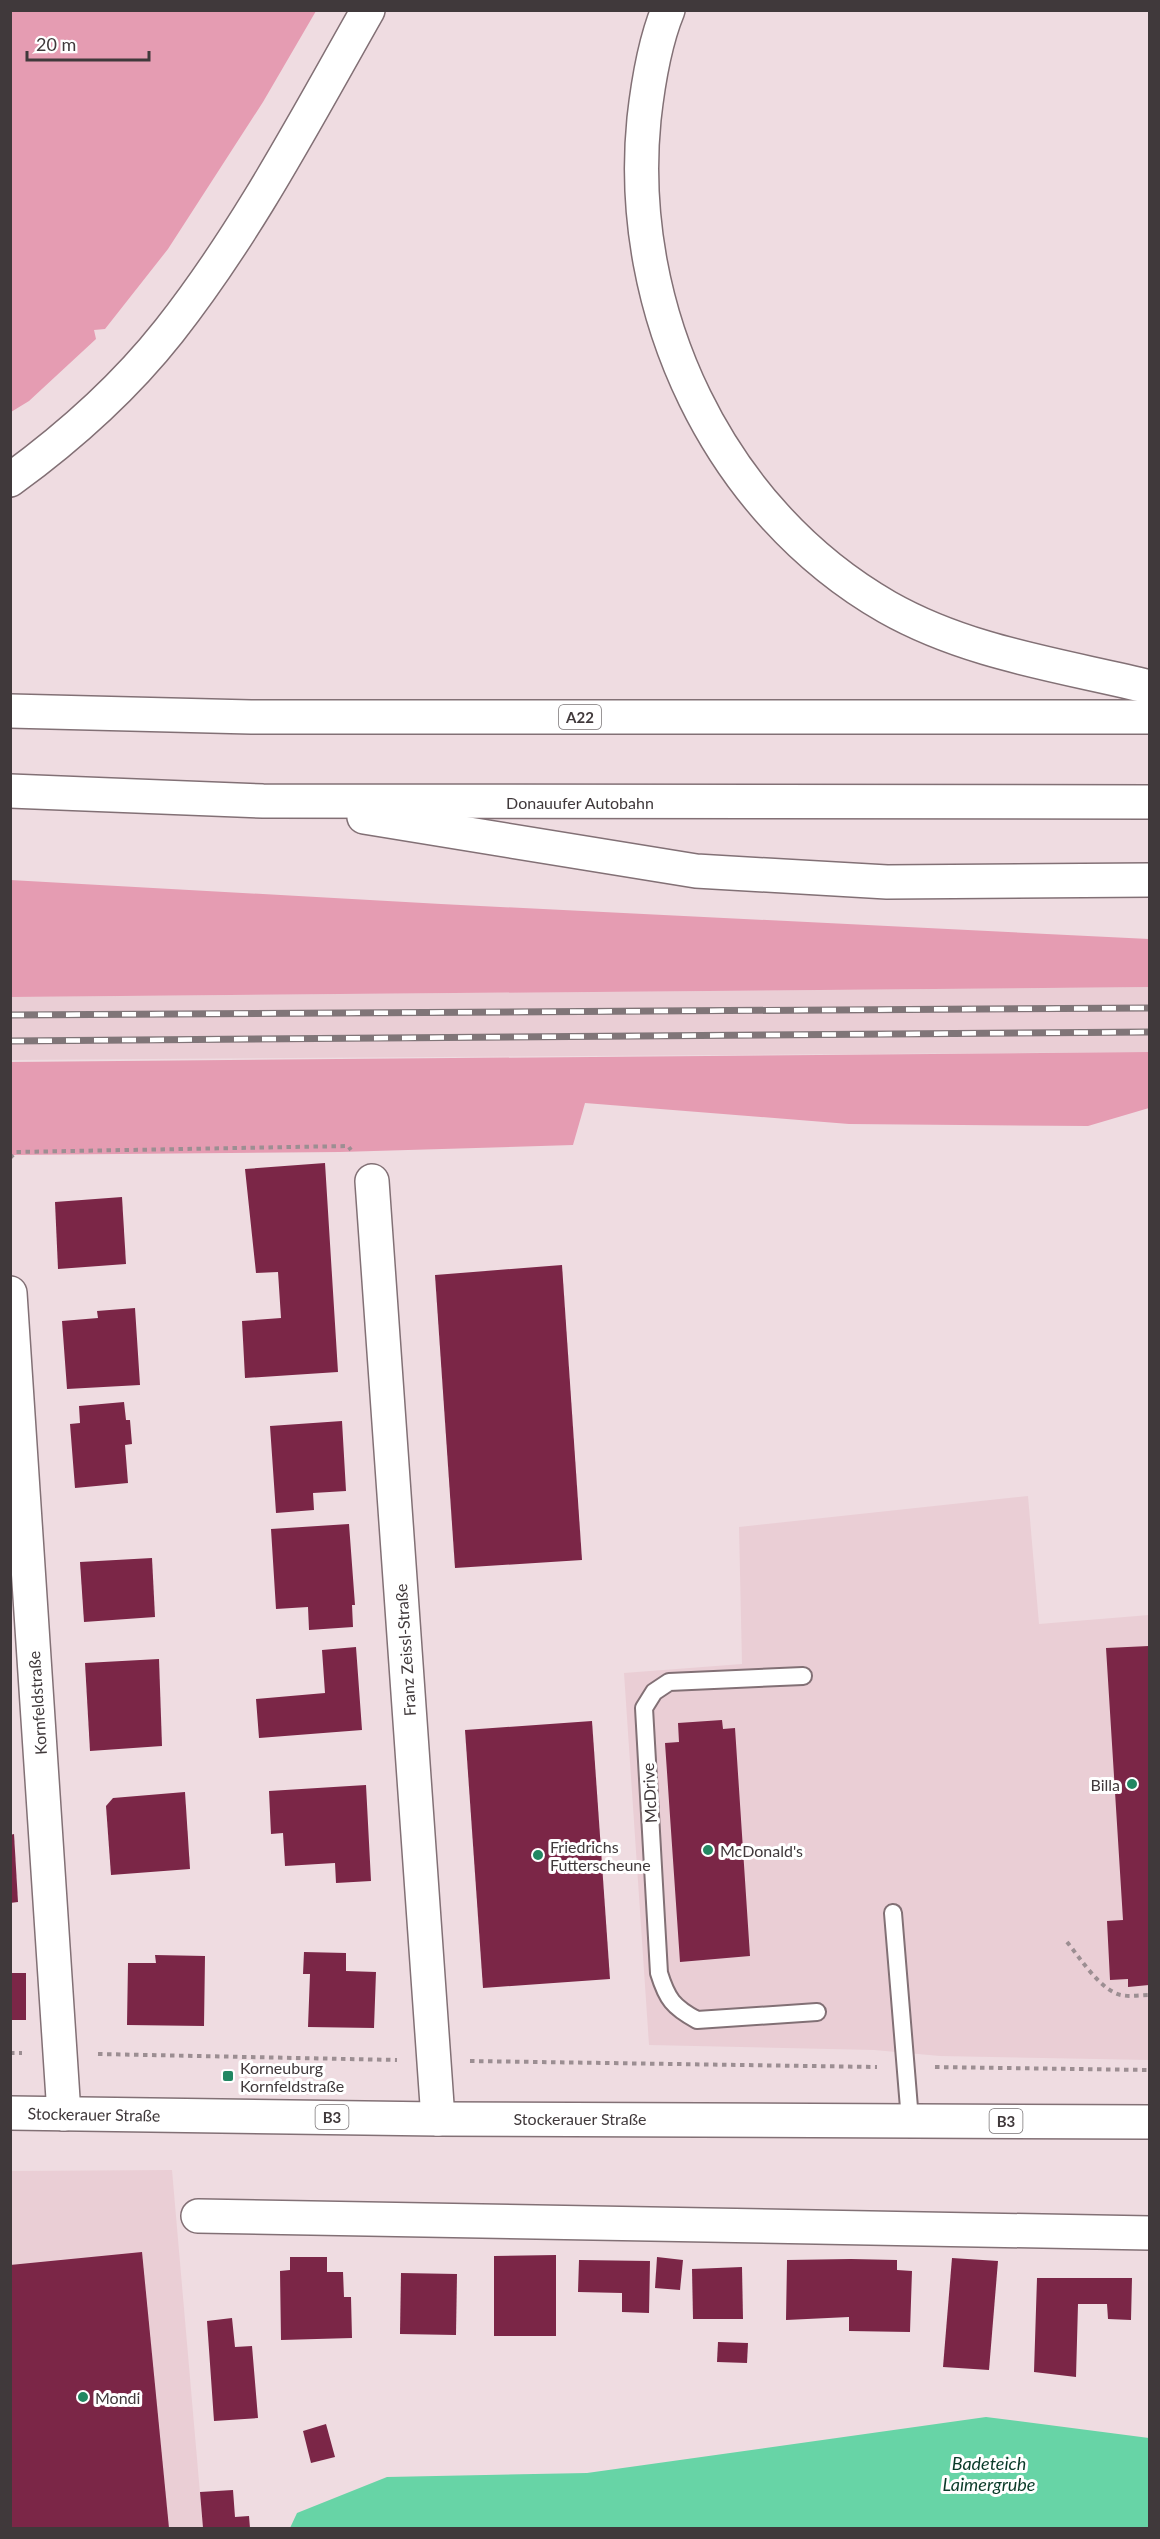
<svg xmlns="http://www.w3.org/2000/svg" width="1160" height="2539" viewBox="0 0 1160 2539" font-family="Lato,sans-serif">
<style>
.built{fill:#eaced5}
.green{fill:#e59cb2}
.water{fill:#67d4a6}
.building{fill:#7b2647}
.lines{fill:none;stroke-linecap:round;stroke-linejoin:round}
.lane-casing{stroke:#827075;stroke-width:20}
.street-casing{stroke:#827075;stroke-width:36}
.primary-casing{stroke:#827075;stroke-width:36}
.highway-casing{stroke:#827075;stroke-width:36}
.path{stroke:#9c8e92;stroke-width:4;stroke-dasharray:4.5 4.5;stroke-linecap:butt}
.lane{stroke:#fff;stroke-width:16}
.street{stroke:#fff;stroke-width:33}
.primary{stroke:#fff;stroke-width:33}
.highway{stroke:#fff;stroke-width:33}
.rail-casing{stroke:#807578;stroke-width:7}
.rail{stroke:#fff;stroke-width:4.5;stroke-dasharray:14;stroke-linecap:butt}
.poi-dot{fill:#228762;stroke:#fff;stroke-width:2}
.labels{text-anchor:middle;dominant-baseline:central;stroke-width:6;stroke-linejoin:round;paint-order:stroke}
.shield{fill:#fff;stroke:#797476;stroke-width:1.5}
.shield-label{font-size:15px;font-weight:bold;fill:#40393b}
.street-label{font-size:16px;fill:#40393b;stroke:#fff}
.poi-label{font-size:16px;fill:#40393b;stroke:#fff;text-anchor:start}
.water-label{font-size:18px;font-style:italic;fill:#0a3b29;stroke:#fff}
</style>
<rect width="100%" height="100%" fill="#efdce1"/>
<g class="built">
<path d="M1149 987V1052L11 1060 10 997Z"/>
<path d="M1028 1496 1039 1624 1149 1615V2060L940 2056 874 2050 649 2045 624 1673 742 1664 739 1527Z"/>
<path d="M172 2170 203 2528H11L10 2171Z"/>
</g>
<g class="green">
<path d="M10 11H316L263 102 168 249 105 329 94 330 96 339 29 401 11 412Z"/>
<path d="M10 880 441 904 1149 939V987L11 997Z"/>
<path d="M1149 1052V1108L1088 1126 849 1124 585 1103 573 1145 340 1152 11 1155V1062Z"/>
</g>
<path class="water" d="M986 2417 1149 2438V2528H290L297 2513 387 2477 587 2473Z"/>
<g class="building">
<path d="M325 1163 338 1372 245 1378 242 1321 281 1318 278 1272 256 1273 245 1169Z"/>
<path d="M122 1197 126 1264 58 1269 55 1202Z"/>
<path d="M562 1265 582 1560 455 1568 435 1275Z"/>
<path d="M135 1308 140 1385 67 1389 62 1321 98 1318 97 1311Z"/>
<path d="M124 1402 126 1420H130L132 1444 125 1445 128 1483 75 1488 70 1424 80 1423 79 1406Z"/>
<path d="M342 1421 346 1491 313 1493 314 1510 276 1513 270 1426Z"/>
<path d="M349 1524 355 1605H352L353 1627 309 1630 308 1607 276 1609 271 1529Z"/>
<path d="M152 1558 155 1617 84 1622 80 1562Z"/>
<path d="M1149 1646V1985L1128 1987V1979L1110 1980 1107 1921 1123 1920 1106 1648Z"/>
<path d="M356 1647 362 1730 259 1738 256 1699 325 1693 322 1650Z"/>
<path d="M159 1659 162 1746 90 1751 85 1663Z"/>
<path d="M722 1720 723 1729 735 1728 750 1956 680 1962 665 1743 679 1742 678 1723Z"/>
<path d="M592 1721 610 1979 483 1988 465 1730Z"/>
<path d="M366 1785 371 1881 336 1883 335 1863 285 1866 283 1833 271 1834 269 1791Z"/>
<path d="M185 1792 190 1869 111 1875 106 1806 113 1798Z"/>
<path d="M14 1834 18 1902 10 1903V1835Z"/>
<path d="M304 1952 346 1953V1971L376 1972 374 2028 308 2027 310 1974H303Z"/>
<path d="M155 1955 205 1956 204 2026 127 2025 128 1963H156Z"/>
<rect x="10" y="1973" width="16" height="47"/>
<path d="M142 2252 169 2528H10V2265Z"/>
<path d="M556 2255V2336H494V2256Z"/>
<path d="M290 2257H327V2272H343L344 2297H351L352 2338 281 2340 280 2271 290 2270Z"/>
<path d="M657 2257 683 2260 680 2290 655 2288Z"/>
<path d="M952 2258 998 2261 989 2370 943 2367Z"/>
<path d="M851 2259 897 2260V2270L912 2271 910 2332 849 2331V2317L786 2320 787 2260Z"/>
<path d="M579 2260 650 2261 649 2313 622 2312V2293L578 2292Z"/>
<path d="M742 2267 743 2319H693L692 2269Z"/>
<path d="M401 2273 457 2274 456 2335 400 2334Z"/>
<path d="M1037 2278H1132L1131 2320 1108 2319 1107 2304H1078L1076 2377 1034 2372Z"/>
<path d="M232 2318 235 2347 252 2346 258 2418 214 2421 207 2321Z"/>
<path d="M718 2342 748 2343 747 2363 717 2362Z"/>
<path d="M326 2424 335 2457 311 2463 303 2431Z"/>
<path d="M233 2490 235 2517 249 2516 250 2528H203L200 2492Z"/>
</g>
<g class="lines">
<defs>
<g id="lane">
<path d="M803 1676 669 1682 654 1692 644 1708 659 1973C667 1999 673 2007 697 2020L817 2012"/>
<path d="M893 1913 910 2120"/>
</g>
<g id="street">
<path d="M372 1181 438 2119"/>
<path d="M10 1293 64 2114"/>
<path d="M198 2216 1150 2233"/>
</g>
<path id="primary" d="M10 2113 438 2119 1150 2122"/>
<g id="highway">
<path d="M668 10C654 44 648 83 644 119 625 310 718 510 887 607 968 653 1060 665 1150 687"/>
<path d="M10 480C69 437 124 388 169 331 247 232 306 119 368 10"/>
<path d="M10 711 251 717H1150"/>
<path d="M10 791 263 801 1150 802"/>
<path d="M364 817 696 871 887 882 1150 880"/>
</g>
</defs>
<use href="#lane" class="lane-casing"/>
<use href="#street" class="street-casing"/>
<use href="#primary" class="primary-casing"/>
<use href="#highway" class="highway-casing"/>
<g class="path">
<path d="M10 1158 16 1152 348 1146 351 1150"/>
<path d="M1067 1942C1080 1958 1101 1991 1121 1995 1130 1997 1141 1995 1150 1995"/>
<path d="M10 2053H22"/>
<path d="M98 2054 397 2060"/>
<path d="M470 2061 877 2067"/>
<path d="M935 2067 1150 2070"/>
</g>
<use href="#lane" class="lane"/>
<use href="#street" class="street"/>
<use href="#primary" class="primary"/>
<use href="#highway" class="highway"/>
<defs>
<g id="rail">
<path d="M10 1015 1150 1008"/>
<path d="M10 1041 1150 1032"/>
</g>
</defs>
<use href="#rail" class="rail-casing"/>
<use href="#rail" class="rail"/>
</g>
<g class="poi-dot">
<circle cx="1132" cy="1784" r="6"/>
<circle cx="708" cy="1850" r="6"/>
<circle cx="538" cy="1855" r="6"/>
<rect x="222" y="2070" width="12" height="12" rx="3"/>
<circle cx="83" cy="2397" r="6"/>
</g>
<g class="labels">
<g class="shield">
<rect x="559" y="705" width="42" height="24" rx="4.5"/>
<rect x="315.5" y="2105" width="33" height="24" rx="4.5"/>
<rect x="989.5" y="2109" width="33" height="24" rx="4.5"/>
</g>
<g class="shield-label">
<text x="580" y="717">A22</text>
<text x="332" y="2117">B3</text>
<text x="1006" y="2121">B3</text>
</g>
<g class="street-label">
<text x="580" y="802">Donauufer Autobahn</text>
<text transform="translate(405 1650) rotate(-94)">Franz Zeissl-Straße</text>
<text transform="translate(37 1703) rotate(-94)">Kornfeldstraße</text>
<text transform="translate(649 1793) rotate(-93)">McDrive</text>
<text transform="translate(94 2114) rotate(1)">Stockerauer Straße</text>
<text x="580" y="2118">Stockerauer Straße</text>
</g>
<g class="poi-label">
<text x="1120" y="1784" text-anchor="end">Billa</text>
<text x="550" y="1846">Friedrichs<tspan x="550" dy="18">Futterscheune</tspan></text>
<text x="720" y="1850">McDonald's</text>
<text x="240" y="2067">Korneuburg<tspan x="240" dy="18">Kornfeldstraße</tspan></text>
<text x="95" y="2397">Mondi</text>
</g>
<g class="water-label">
<text x="989" y="2463">Badeteich<tspan x="989" dy="21">Laimergrube</tspan></text>
</g>
</g>
<rect width="1160" height="2539" fill="none" stroke="#40393b" stroke-width="24"/>
<path d="M27 51v9h122v-9" fill="none" stroke="#40393b" stroke-width="3"/>
<text x="36" y="51" font-size="18" fill="#40393b" stroke="#ffffff" stroke-width="4.5" paint-order="stroke">20 m</text>
</svg>
